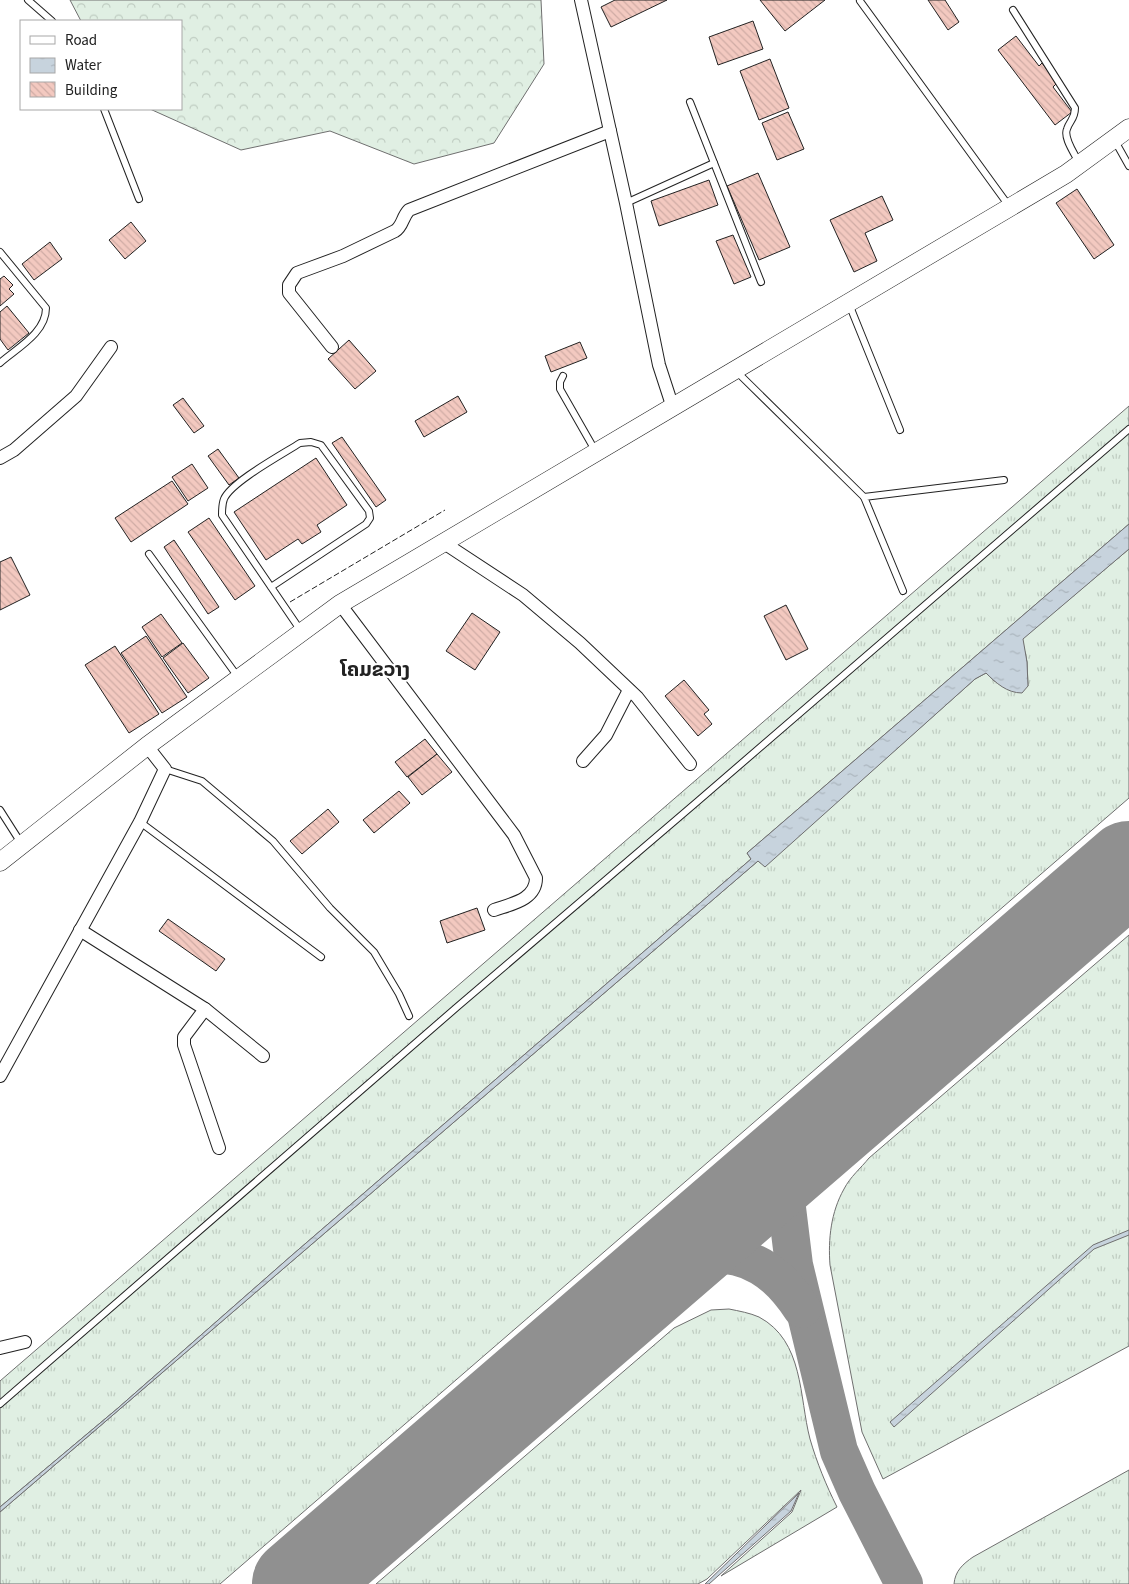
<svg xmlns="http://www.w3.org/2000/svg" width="1129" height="1584" viewBox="0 0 1129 1584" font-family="'Source Sans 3','Noto Sans Lao',sans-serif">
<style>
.grass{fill:url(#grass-tufts);stroke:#6f6f6f}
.forest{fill:url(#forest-crowns);stroke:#6f6f6f}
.water{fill:url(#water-ripples);stroke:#6f6f6f}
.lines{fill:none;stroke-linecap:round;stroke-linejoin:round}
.taxiway{stroke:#909090;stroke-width:38}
.runway{stroke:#909090;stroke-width:92}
.building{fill:url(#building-back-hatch);stroke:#222}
.lane-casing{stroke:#222;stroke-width:8}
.street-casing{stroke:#222;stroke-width:14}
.secondary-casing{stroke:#222;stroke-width:19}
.lane{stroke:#fff;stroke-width:6}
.street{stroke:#fff;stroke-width:12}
.secondary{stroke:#fff;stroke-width:18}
.fence{stroke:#222;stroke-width:1;stroke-dasharray:6 2.5;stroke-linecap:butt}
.labels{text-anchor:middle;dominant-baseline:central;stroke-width:4;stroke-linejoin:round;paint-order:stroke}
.quarter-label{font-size:20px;font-weight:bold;fill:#222;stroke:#fff}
</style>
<defs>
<pattern id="grass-tufts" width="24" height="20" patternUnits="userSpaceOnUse" patternTransform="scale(1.25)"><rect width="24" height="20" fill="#e0efe3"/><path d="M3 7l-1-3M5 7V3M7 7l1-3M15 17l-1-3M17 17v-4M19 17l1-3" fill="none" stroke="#c0cdc2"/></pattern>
<pattern id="forest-crowns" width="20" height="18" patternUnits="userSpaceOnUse" patternTransform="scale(1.25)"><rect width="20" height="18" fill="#e0efe3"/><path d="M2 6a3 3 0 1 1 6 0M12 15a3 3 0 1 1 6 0" fill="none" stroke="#c0cdc2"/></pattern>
<pattern id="water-ripples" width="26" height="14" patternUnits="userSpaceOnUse" patternTransform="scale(1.25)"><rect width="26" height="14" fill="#c7d3dd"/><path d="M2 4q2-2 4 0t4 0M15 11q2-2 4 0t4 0" fill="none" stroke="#abb5bd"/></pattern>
<pattern id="building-back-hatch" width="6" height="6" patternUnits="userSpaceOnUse" patternTransform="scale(1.25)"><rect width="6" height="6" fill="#f3c9c0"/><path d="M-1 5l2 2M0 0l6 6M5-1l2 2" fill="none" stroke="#d0aca5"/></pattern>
</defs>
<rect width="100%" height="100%" fill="#fff"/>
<g class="grass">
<path d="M1129 406V524L747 853 751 859 291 1256 118 1408 0 1507V1381Z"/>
<path d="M1129 549V798L220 1584H0V1512L758 861 765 866 975 679 986 673 994 681 1028 686 1027 662 1022 639Z"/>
<path d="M1129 935V1346L883 1479 862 1432 830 1265C828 1239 831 1212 844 1189 850 1177 861 1168 869 1158Z"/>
<path d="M729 1309C739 1311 750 1313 759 1317 804 1341 799 1397 810 1439 817 1463 826 1485 837 1507L721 1576 792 1512 801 1490 707 1579 698 1584H376L674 1328 711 1310Z"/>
<path d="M1129 1470V1584H954C955 1571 963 1564 973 1557Z"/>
</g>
<path class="forest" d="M70 0H541L544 64 494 143 414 164 330 131 241 150 150 109H181V21H81Z"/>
<g class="water">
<path d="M1129 524V549L1023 639 1027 662 1028 686 1022 693C1007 693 996 683 986 673L975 679 765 867 758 861 0 1512V1507L118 1408 291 1256 751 859 747 853Z"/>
<path d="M1129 1230V1235L1094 1249 894 1427 890 1422 1093 1245Z"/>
<path d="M799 1493 791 1511 709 1584H705Z"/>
</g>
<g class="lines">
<g class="taxiway">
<path d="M782 1167 794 1265 839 1451 857 1492 904 1584"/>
<path d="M673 1260C683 1258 693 1255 703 1254 750 1252 777 1271 802 1309"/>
</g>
<path class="runway" d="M298 1584 1129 867"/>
</g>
<g class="building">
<path d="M615 0H667L611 27 601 7Z"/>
<path d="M760 0H825L785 31Z"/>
<path d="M928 0H945L959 22 948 30Z"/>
<path d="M753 21 763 49 718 65 709 37Z"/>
<path d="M1016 36 1039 66 1042 63 1057 83 1053 87 1072 112 1055 125 998 50Z"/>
<path d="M770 59 789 108 759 120 740 71Z"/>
<path d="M788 112 804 149 777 160 762 123Z"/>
<path d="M758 173 790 247 759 260 727 186Z"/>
<path d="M709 180 718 205 659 226 651 201Z"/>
<path d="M1077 189 1114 245 1094 259 1056 203Z"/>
<path d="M882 196 893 220 865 233 877 261 854 272 830 220Z"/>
<path d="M131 222 146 241 125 259 109 240Z"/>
<path d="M733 235 751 277 734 284 716 241Z"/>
<path d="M50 242 62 259 34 280 22 264Z"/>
<path d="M4 276 13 285 9 289 14 294 0 306V279Z"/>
<path d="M7 306 29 333 8 350 0 339V312Z"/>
<path d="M349 340 376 371 355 389 328 359Z"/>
<path d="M580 342 587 358 551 372 545 356Z"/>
<path d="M458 396 467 412 424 437 415 421Z"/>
<path d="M183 398 204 426 194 433 173 405Z"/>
<path d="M342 437 386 500 376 507 332 443Z"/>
<path d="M218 449 239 478 229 485 208 456Z"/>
<path d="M316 458 347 505 317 525 321 532 302 544 298 539 266 560 234 512Z"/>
<path d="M192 464 208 488 188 501 172 477Z"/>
<path d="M172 481 188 504 131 542 115 518Z"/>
<path d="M209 518 255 586 235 600 188 532Z"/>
<path d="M174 540 219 607 208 614 164 547Z"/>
<path d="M11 557 30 595 0 610V562Z"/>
<path d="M786 605 808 649 786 660 764 616Z"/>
<path d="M472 613 500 632 475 670 446 651Z"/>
<path d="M161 614 182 643 162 657 142 627Z"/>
<path d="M146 636 187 697 162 713 121 653Z"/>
<path d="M183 643 209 678 188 693 163 658Z"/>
<path d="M115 646 159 714 129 733 85 665Z"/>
<path d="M684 680 709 710 704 714 712 724 698 736 665 696Z"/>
<path d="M425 739 437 754 407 777 395 762Z"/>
<path d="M437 754 452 772 422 795 408 777Z"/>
<path d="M399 791 410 803 374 833 363 820Z"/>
<path d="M328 809 339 822 302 854 290 841Z"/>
<path d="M477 908 485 930 447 943 440 921Z"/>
<path d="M168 919 225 959 216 971 159 931Z"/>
</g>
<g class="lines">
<defs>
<g id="lane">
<path d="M28 0 52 21"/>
<path d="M860 1 1009 206"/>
<path d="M1013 10 1075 108C1075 119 1070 120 1067 129 1063 138 1075 154 1079 163"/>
<path d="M690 102 761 282"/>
<path d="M104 109 139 199"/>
<path d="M1115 141 1129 166"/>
<path d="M626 203 714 163"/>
<path d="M0 252 46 308C46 333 17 348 0 363"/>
<path d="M849 304 900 430"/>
<path d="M737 372 864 497"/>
<path d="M563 376 560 382V389L596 452"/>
<path d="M149 554 238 677"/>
<path d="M271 587 366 524 370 518 369 511 321 445 311 442 300 443C283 454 231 482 224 499 222 504 222 509 222 515L301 631"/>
<path d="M903 591 864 497 1004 480"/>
<path d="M165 769 202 781 273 841 330 908 374 952 399 994 409 1016"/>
<path d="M0 810 21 843"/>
<path d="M140 822 321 957"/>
<path d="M0 1404 457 1007 698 801 1129 429"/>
</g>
<g id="street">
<path d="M581 0 626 203 659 365 673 408"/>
<path d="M332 347 289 293V285L297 273 343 256 395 231C403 226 402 217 409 210L610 131"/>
<path d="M0 458 14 450 76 396 111 347"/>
<path d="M444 543 523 595 580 643 637 697 690 764"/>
<path d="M340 604 514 835 536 878C536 900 511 904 494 910"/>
<path d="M583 761 606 735 629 690"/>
<path d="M80 930 205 1009 263 1056"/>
<path d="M205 1009 184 1037V1045L219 1148"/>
<path d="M0 1076 140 822 165 769 147 746"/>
<path d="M0 1348 25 1342"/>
</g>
<path id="secondary" d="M0 862 147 746 340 604 1066 174 1129 128"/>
</defs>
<use href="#lane" class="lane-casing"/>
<use href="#street" class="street-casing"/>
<use href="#secondary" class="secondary-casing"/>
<use href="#lane" class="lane"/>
<use href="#street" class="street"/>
<use href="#secondary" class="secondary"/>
<path class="fence" d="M290 602 445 510"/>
</g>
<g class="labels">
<g class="quarter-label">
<text x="375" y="670">ໂຄມຂວາງ</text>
</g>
</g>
<rect x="20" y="20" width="162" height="90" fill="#ffffff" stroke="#a7a7a7"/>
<rect x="30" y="36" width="25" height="8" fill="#ffffff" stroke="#a7a7a7"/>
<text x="65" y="45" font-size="15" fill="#222222">Road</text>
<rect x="30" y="58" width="25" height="15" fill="url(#water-ripples)" stroke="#a7a7a7"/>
<text x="65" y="70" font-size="15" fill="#222222">Water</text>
<rect x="30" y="82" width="25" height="15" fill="url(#building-back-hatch)" stroke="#a7a7a7"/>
<text x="65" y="95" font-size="15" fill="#222222">Building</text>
</svg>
